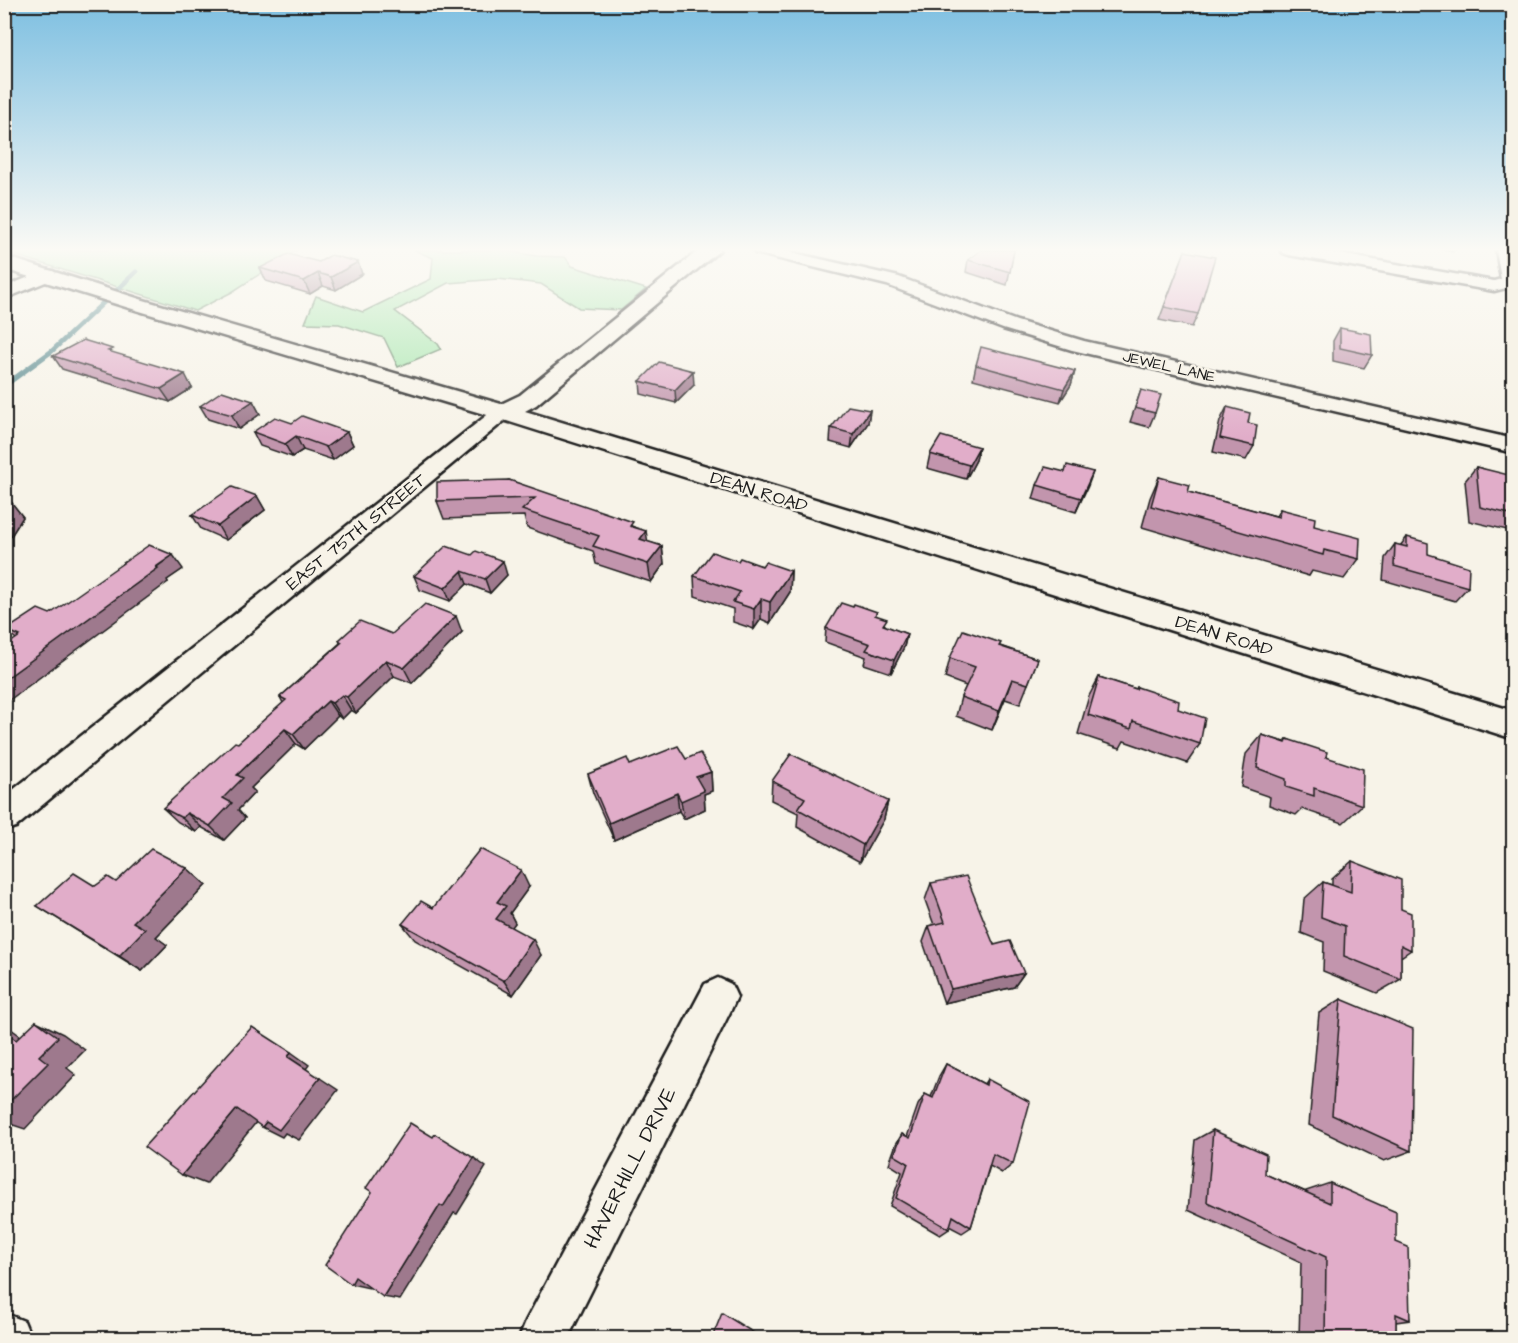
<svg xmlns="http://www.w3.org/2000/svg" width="1518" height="1343" viewBox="0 0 1518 1343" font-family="'Architects Daughter',sans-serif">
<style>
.green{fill:#a7e6ae;stroke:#628165;stroke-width:1.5}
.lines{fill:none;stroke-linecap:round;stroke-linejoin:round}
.stream{stroke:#57878c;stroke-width:5}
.minor-casing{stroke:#1c1c1c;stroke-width:5}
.tertiary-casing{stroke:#1c1c1c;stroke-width:5}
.minor{fill:#f7f3e8;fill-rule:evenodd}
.tertiary{fill:#f7f3e8;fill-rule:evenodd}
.wall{fill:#c295ad;stroke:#1c1c1c;stroke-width:1.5}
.shaded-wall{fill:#9e798d;stroke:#1c1c1c;stroke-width:1.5}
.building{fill:#e1adc9;stroke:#1c1c1c;stroke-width:1.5}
.labels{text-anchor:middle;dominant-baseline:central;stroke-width:5;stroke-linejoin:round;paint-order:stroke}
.far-street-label{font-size:15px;fill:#1c1c1c;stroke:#f7f3e8}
.street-label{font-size:18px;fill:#1c1c1c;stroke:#f7f3e8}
.near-street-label{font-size:21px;fill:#1c1c1c;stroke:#f7f3e8}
</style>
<rect width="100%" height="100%" fill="#f7f3e8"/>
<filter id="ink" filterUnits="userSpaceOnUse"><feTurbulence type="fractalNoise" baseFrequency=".0167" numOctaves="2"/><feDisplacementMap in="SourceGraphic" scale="12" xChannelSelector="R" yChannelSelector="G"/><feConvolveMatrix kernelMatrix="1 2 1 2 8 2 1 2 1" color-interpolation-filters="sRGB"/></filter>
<g filter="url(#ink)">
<g class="green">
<path d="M4 250H297L232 292 195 311 5 252Z"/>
<path d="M414 250H499L537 256 565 257 572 266 646 289 621 310 579 308 541 284 498 279 448 283 395 311 438 344 441 349 398 367 384 338 339 324 305 323 316 296 363 312 431 279 433 258Z"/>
</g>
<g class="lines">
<path class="stream" d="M4 386 52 351 136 272"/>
<defs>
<g id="minor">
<path d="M753 250H781L899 277 1017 321 1084 341 1514 439V453L1072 350 1003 329 887 285 755 253Z"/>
<path d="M1281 250H1316L1494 281 1501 279 1496 250H1512L1514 286 1494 291 1289 255 1283 253Z"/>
<path d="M47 270 53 271 56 275 53 279 4 299V287Z"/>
<path d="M503 406 510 408 514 412 510 416 16 827 4 831V797L496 408Z"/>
<path d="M718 978 731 984 737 997 731 1010 568 1338H519L526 1321 705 984Z"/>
<path d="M4 1313 24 1321 31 1338H4Z"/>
</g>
<path id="tertiary" d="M699 250H720L536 405 525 411 1514 711V739L494 417 126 307 4 269V256L140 299 501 404 520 395Z"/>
</defs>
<use href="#minor" class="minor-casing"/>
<use href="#tertiary" class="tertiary-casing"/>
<use href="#minor" class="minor"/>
<use href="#tertiary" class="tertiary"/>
</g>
<g class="wall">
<path d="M1014 250 1007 285 966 272 968 260Z"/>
<path d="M1442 250H1454L1453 252Z"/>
<path d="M1185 251 1198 314 1192 327 1159 320Z"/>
<path d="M260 268 362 274 336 290 323 286 310 294 266 281Z"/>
<path d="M1340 328 1372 355 1364 368 1333 361V341Z"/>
<path d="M53 356 192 388 170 402 62 369Z"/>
<path d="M976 365 1075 371 1071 385 1060 402 973 379Z"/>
<path d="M640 381 694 385 676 403 641 394Z"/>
<path d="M1141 390 1155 413 1149 427 1130 422Z"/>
<path d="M253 401 260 414 239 429 208 419 200 406Z"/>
<path d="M1227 407 1248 423 1254 446 1246 460 1213 452 1220 421Z"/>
<path d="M870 410 868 423 851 448 830 442 831 428Z"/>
<path d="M292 423 347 432 353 445 333 460 303 450 292 457 260 446 253 432Z"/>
<path d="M979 447 976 460 966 479 927 468 930 454Z"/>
<path d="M1476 467 1514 478V523L1507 530 1469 521 1465 481Z"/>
<path d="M1065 472H1093L1076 512 1033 499 1037 485Z"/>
<path d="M1159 477 1188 492 1276 516 1280 509 1314 526 1359 559 1344 579 1312 571 1309 576 1142 527 1150 498Z"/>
<path d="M509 480 634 527 648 542 662 546 664 564 651 582 596 564 593 551 527 528 524 516 444 519 437 501Z"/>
<path d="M4 493 23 517 9 539 4 540Z"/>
<path d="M257 496 265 510 226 540 201 529 192 515Z"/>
<path d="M1407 537 1428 554 1468 587 1455 601 1383 580 1385 558 1395 544 1400 546Z"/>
<path d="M472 555 507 575 490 593 467 584 450 601 420 590 414 576Z"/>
<path d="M738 561 791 571 790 592 770 623 761 619 754 629 733 622V609L695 596 694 576Z"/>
<path d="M183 569 167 580 168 582 16 639 6 630Z"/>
<path d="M876 615 886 626 907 634 904 647 891 673 864 664 866 657 825 642 826 628Z"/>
<path d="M462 632 412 683 394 676 356 713 351 710 342 719 338 716 304 749 296 744 251 788 255 792 238 810 245 818 224 840 201 827 196 832 178 822 163 808 238 743 283 703 280 697 340 643 339 640 392 634Z"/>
<path d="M1000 646 1038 659 1020 704 1005 699 992 730 956 716 961 697 966 686 945 678 950 658Z"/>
<path d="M1099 677 1136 689 1137 687 1178 709 1200 744 1187 763 1124 741 1120 748 1078 734 1089 696Z"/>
<path d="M1262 735 1284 742 1287 739 1326 757 1362 805 1343 823 1302 809 1296 815 1269 805 1270 797 1241 787 1246 754Z"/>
<path d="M686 759 711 772 712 791 704 794 705 809 684 819 679 811 614 840 593 793 588 774Z"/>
<path d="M772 781 888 801 884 819 860 862 797 827 798 813 771 800Z"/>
<path d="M1352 861 1401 909 1411 950 1401 957V979L1377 993 1323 971 1324 942 1301 933 1304 899 1323 882 1332 885V879Z"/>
<path d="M187 868 206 885 156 937 167 945 142 971 37 906 95 886Z"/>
<path d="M931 883 1024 973 1014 987 944 1003 923 942 929 926 934 925 925 900Z"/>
<path d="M529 887 510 913 515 923 511 928 541 955 513 995 415 940 402 924 433 908Z"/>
<path d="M1341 999 1411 1151 1384 1161 1309 1125 1319 1013Z"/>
<path d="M946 1064 984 1084 987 1079 1013 1164 1002 1173 990 1166 971 1227 962 1233 949 1226V1229L940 1235 890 1206 902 1172 889 1164 896 1144 902 1134 907 1137 918 1105 925 1094 931 1097 939 1076Z"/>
<path d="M1213 1130 1265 1174 1306 1192V1191L1330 1183 1396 1242 1410 1320 1396 1322V1338H1299L1301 1262 1188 1210 1195 1140Z"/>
</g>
<g class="shaded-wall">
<path d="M358 262 362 274 336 290 331 277Z"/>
<path d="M318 273 323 286 310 294 304 281Z"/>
<path d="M693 371 694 385 676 403 675 390Z"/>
<path d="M1075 371 1071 385 1060 402 1064 389Z"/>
<path d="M185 374 192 388 170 402 161 389Z"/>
<path d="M253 401 260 414 239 429 232 415Z"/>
<path d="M870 410 868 423 851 448 853 434Z"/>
<path d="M347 432 353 445 333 460 326 447Z"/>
<path d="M296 436 303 450 292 457 285 444Z"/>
<path d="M979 447 976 460 966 479 969 465Z"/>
<path d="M1093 472 1088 486 1076 512 1081 498Z"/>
<path d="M4 493 23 517 9 539 4 534Z"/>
<path d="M257 496 265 510 226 540 218 526Z"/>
<path d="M646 531 649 549 640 539Z"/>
<path d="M662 546 664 564 651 582 648 564Z"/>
<path d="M173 555 183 569 167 580 168 582 4 704V680Z"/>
<path d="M503 561 507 575 490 593 485 579Z"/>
<path d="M462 571 467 584 450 601 445 588Z"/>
<path d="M791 571 790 592 770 623V602Z"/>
<path d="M761 599V619L754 629V609Z"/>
<path d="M456 616 462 632 412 683 404 668Z"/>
<path d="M907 634 904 647 891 673 894 660Z"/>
<path d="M386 660 394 676 356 713 347 697Z"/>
<path d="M1012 679 1005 699 992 730 999 711Z"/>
<path d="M342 695 351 710 342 719 332 703Z"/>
<path d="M328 701 338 716 304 749 293 734Z"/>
<path d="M285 729 296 744 251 788 255 792 238 810 245 818 224 840 210 826 223 798 237 775Z"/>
<path d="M711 772 712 791 704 794 705 809 684 819 681 801 696 777Z"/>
<path d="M677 793 679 811 614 840 609 823Z"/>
<path d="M888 801 884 819 860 862 863 845Z"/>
<path d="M187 813 201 827 196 832 182 818Z"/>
<path d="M187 868 206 885 156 937 167 945 142 971 119 956 133 922Z"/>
<path d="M521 870 529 887 510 913 515 923 506 935 496 919 497 902Z"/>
<path d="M533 939 541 955 513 995 504 981Z"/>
<path d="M1024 973 1014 987 944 1003 951 989Z"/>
<path d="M36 1021 63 1034 85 1050 67 1068 76 1075 25 1129 4 1122V1107L16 1040 4 1032V1024L43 1052Z"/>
<path d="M291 1052 309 1065 306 1069 288 1057Z"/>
<path d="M320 1078 338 1090 299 1140 285 1133 282 1137 262 1127 266 1122Z"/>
<path d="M237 1109 258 1120 206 1184 182 1175Z"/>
<path d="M474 1158 486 1167 457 1214 454 1213 400 1300 383 1297 440 1205Z"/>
<path d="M355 1277 373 1282 369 1288 351 1284Z"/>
</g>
<g class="building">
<path d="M981 250H1014L1010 272 968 260Z"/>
<path d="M1185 251 1215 257 1198 314 1164 307Z"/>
<path d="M288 254 319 262 331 255 358 262 331 277 318 273 304 281 260 268Z"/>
<path d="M1340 328 1371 334 1372 355 1340 348Z"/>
<path d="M83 340 113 349 108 351 185 374 161 389 53 356Z"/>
<path d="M981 347 1075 371 1064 389 976 365Z"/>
<path d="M659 362 693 371 675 390 640 381Z"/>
<path d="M1141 390 1161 395 1155 413 1135 408Z"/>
<path d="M222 391 253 401 232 415 200 406Z"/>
<path d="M848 406 870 410 853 434 831 428Z"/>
<path d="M1227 407 1250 413 1248 423 1257 425 1254 446 1220 438Z"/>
<path d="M302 416 347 432 326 447 296 436 285 444 253 432 275 417 292 423Z"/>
<path d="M941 436 979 447 969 465 930 454Z"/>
<path d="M1067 465 1093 472 1081 498 1037 485 1045 467 1065 472Z"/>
<path d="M1476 467 1513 476 1514 515 1480 507Z"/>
<path d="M1159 477 1190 485 1188 492 1279 517 1280 509 1315 518 1314 526 1360 538 1359 559 1324 550 1323 555 1151 506Z"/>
<path d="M509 480 633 522 630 526 646 531 640 539 662 546 648 564 593 546 599 536 522 510 535 498 437 501V482Z"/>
<path d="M232 487 257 496 218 526 192 515Z"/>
<path d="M11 503 4 514V504Z"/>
<path d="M1407 537 1428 543V554L1469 567 1468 587 1394 566 1395 544 1407 547Z"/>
<path d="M149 545 173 555 156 567 158 568 4 680V647L20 636 6 630 38 609 50 614Z"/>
<path d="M446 546 472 555 476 551 503 561 485 579 462 571 445 588 414 576Z"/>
<path d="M712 552 738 561 740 558 762 566 765 562 791 571 770 602 761 599 754 609 733 602 740 592 694 576Z"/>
<path d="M841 603 853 607 854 604 877 612 875 615 887 619 883 625 907 634 894 660 866 650 870 644 826 628Z"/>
<path d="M425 604 456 616 404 668 386 660 347 697 342 695 332 703 328 701 293 734 285 729 237 775 243 778 223 798 232 803 210 826 187 813 182 818 163 808 235 742 238 743 286 700 280 697 342 642 339 640 360 621 392 634Z"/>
<path d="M963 630 1001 643 999 646 1038 659 1028 684 1012 679 999 711 961 697 975 667 950 658Z"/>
<path d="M1099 677 1136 689 1137 687 1179 701 1178 709 1205 718 1200 744 1133 721 1131 729 1088 715Z"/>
<path d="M1262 735 1286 743 1287 739 1327 752 1326 757 1363 769 1362 805 1314 788V796L1286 787V779L1257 768Z"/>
<path d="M678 746 686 759 700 753 711 772 696 777 704 791 681 801 677 793 609 823 588 774 627 758 630 765Z"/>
<path d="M791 754 888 801 863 845 798 809 805 798 772 781Z"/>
<path d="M151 849 187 868 133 922 145 929 119 956 37 906 74 873 95 886 108 877 116 882Z"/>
<path d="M480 849 521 870 497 902 506 906 496 919 533 939 504 981 402 924 421 901 433 908Z"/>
<path d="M1352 861 1401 880V909L1411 913V950L1401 945V979L1344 956 1345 926 1321 917 1323 882 1351 892Z"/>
<path d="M966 876 994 945 1010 941 1024 973 951 989 929 926 945 922 931 883Z"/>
<path d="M1341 999 1413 1029 1411 1151 1332 1115Z"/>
<path d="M36 1021 58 1037 39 1056 48 1063 4 1107V1032L16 1040Z"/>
<path d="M252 1027 291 1052 288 1057 320 1078 279 1130 266 1122 262 1127 237 1109 182 1175 144 1147Z"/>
<path d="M946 1064 986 1085 987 1079 1030 1102 1013 1164 993 1154 971 1227 953 1216 949 1229 896 1198 908 1163 894 1155 902 1134 910 1138 925 1094 933 1098Z"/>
<path d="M410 1123 433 1137 435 1134 474 1158 443 1207 440 1205 383 1297 355 1277 351 1284 325 1265 372 1192 366 1188Z"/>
<path d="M1213 1130 1266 1154 1265 1174 1330 1203V1183L1396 1212V1242L1408 1247 1410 1320 1396 1314V1338H1325L1326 1257 1207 1202Z"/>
<path d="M722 1313 762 1338H712Z"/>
</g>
</g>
<linearGradient id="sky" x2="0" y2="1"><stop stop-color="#7dbfe1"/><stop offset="0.57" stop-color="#fbfaf5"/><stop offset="1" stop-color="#fbfaf5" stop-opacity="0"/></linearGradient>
<rect width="1518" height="438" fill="url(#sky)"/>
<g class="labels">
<g class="far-street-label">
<text transform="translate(1169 367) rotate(13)">JEWEL LANE</text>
</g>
<g class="street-label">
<text transform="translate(759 492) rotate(17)">DEAN ROAD</text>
<text transform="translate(356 532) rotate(-39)">EAST 75TH STREET</text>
<text transform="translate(1224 636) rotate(17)">DEAN ROAD</text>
</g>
<g class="near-street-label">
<text transform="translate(630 1168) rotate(-63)">HAVERHILL DRIVE</text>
</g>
</g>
<rect width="1518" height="1343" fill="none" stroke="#f7f3e8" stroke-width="24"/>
<rect x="12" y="12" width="1494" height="1319" fill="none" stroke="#1c1c1c" stroke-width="2" filter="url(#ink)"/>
</svg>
